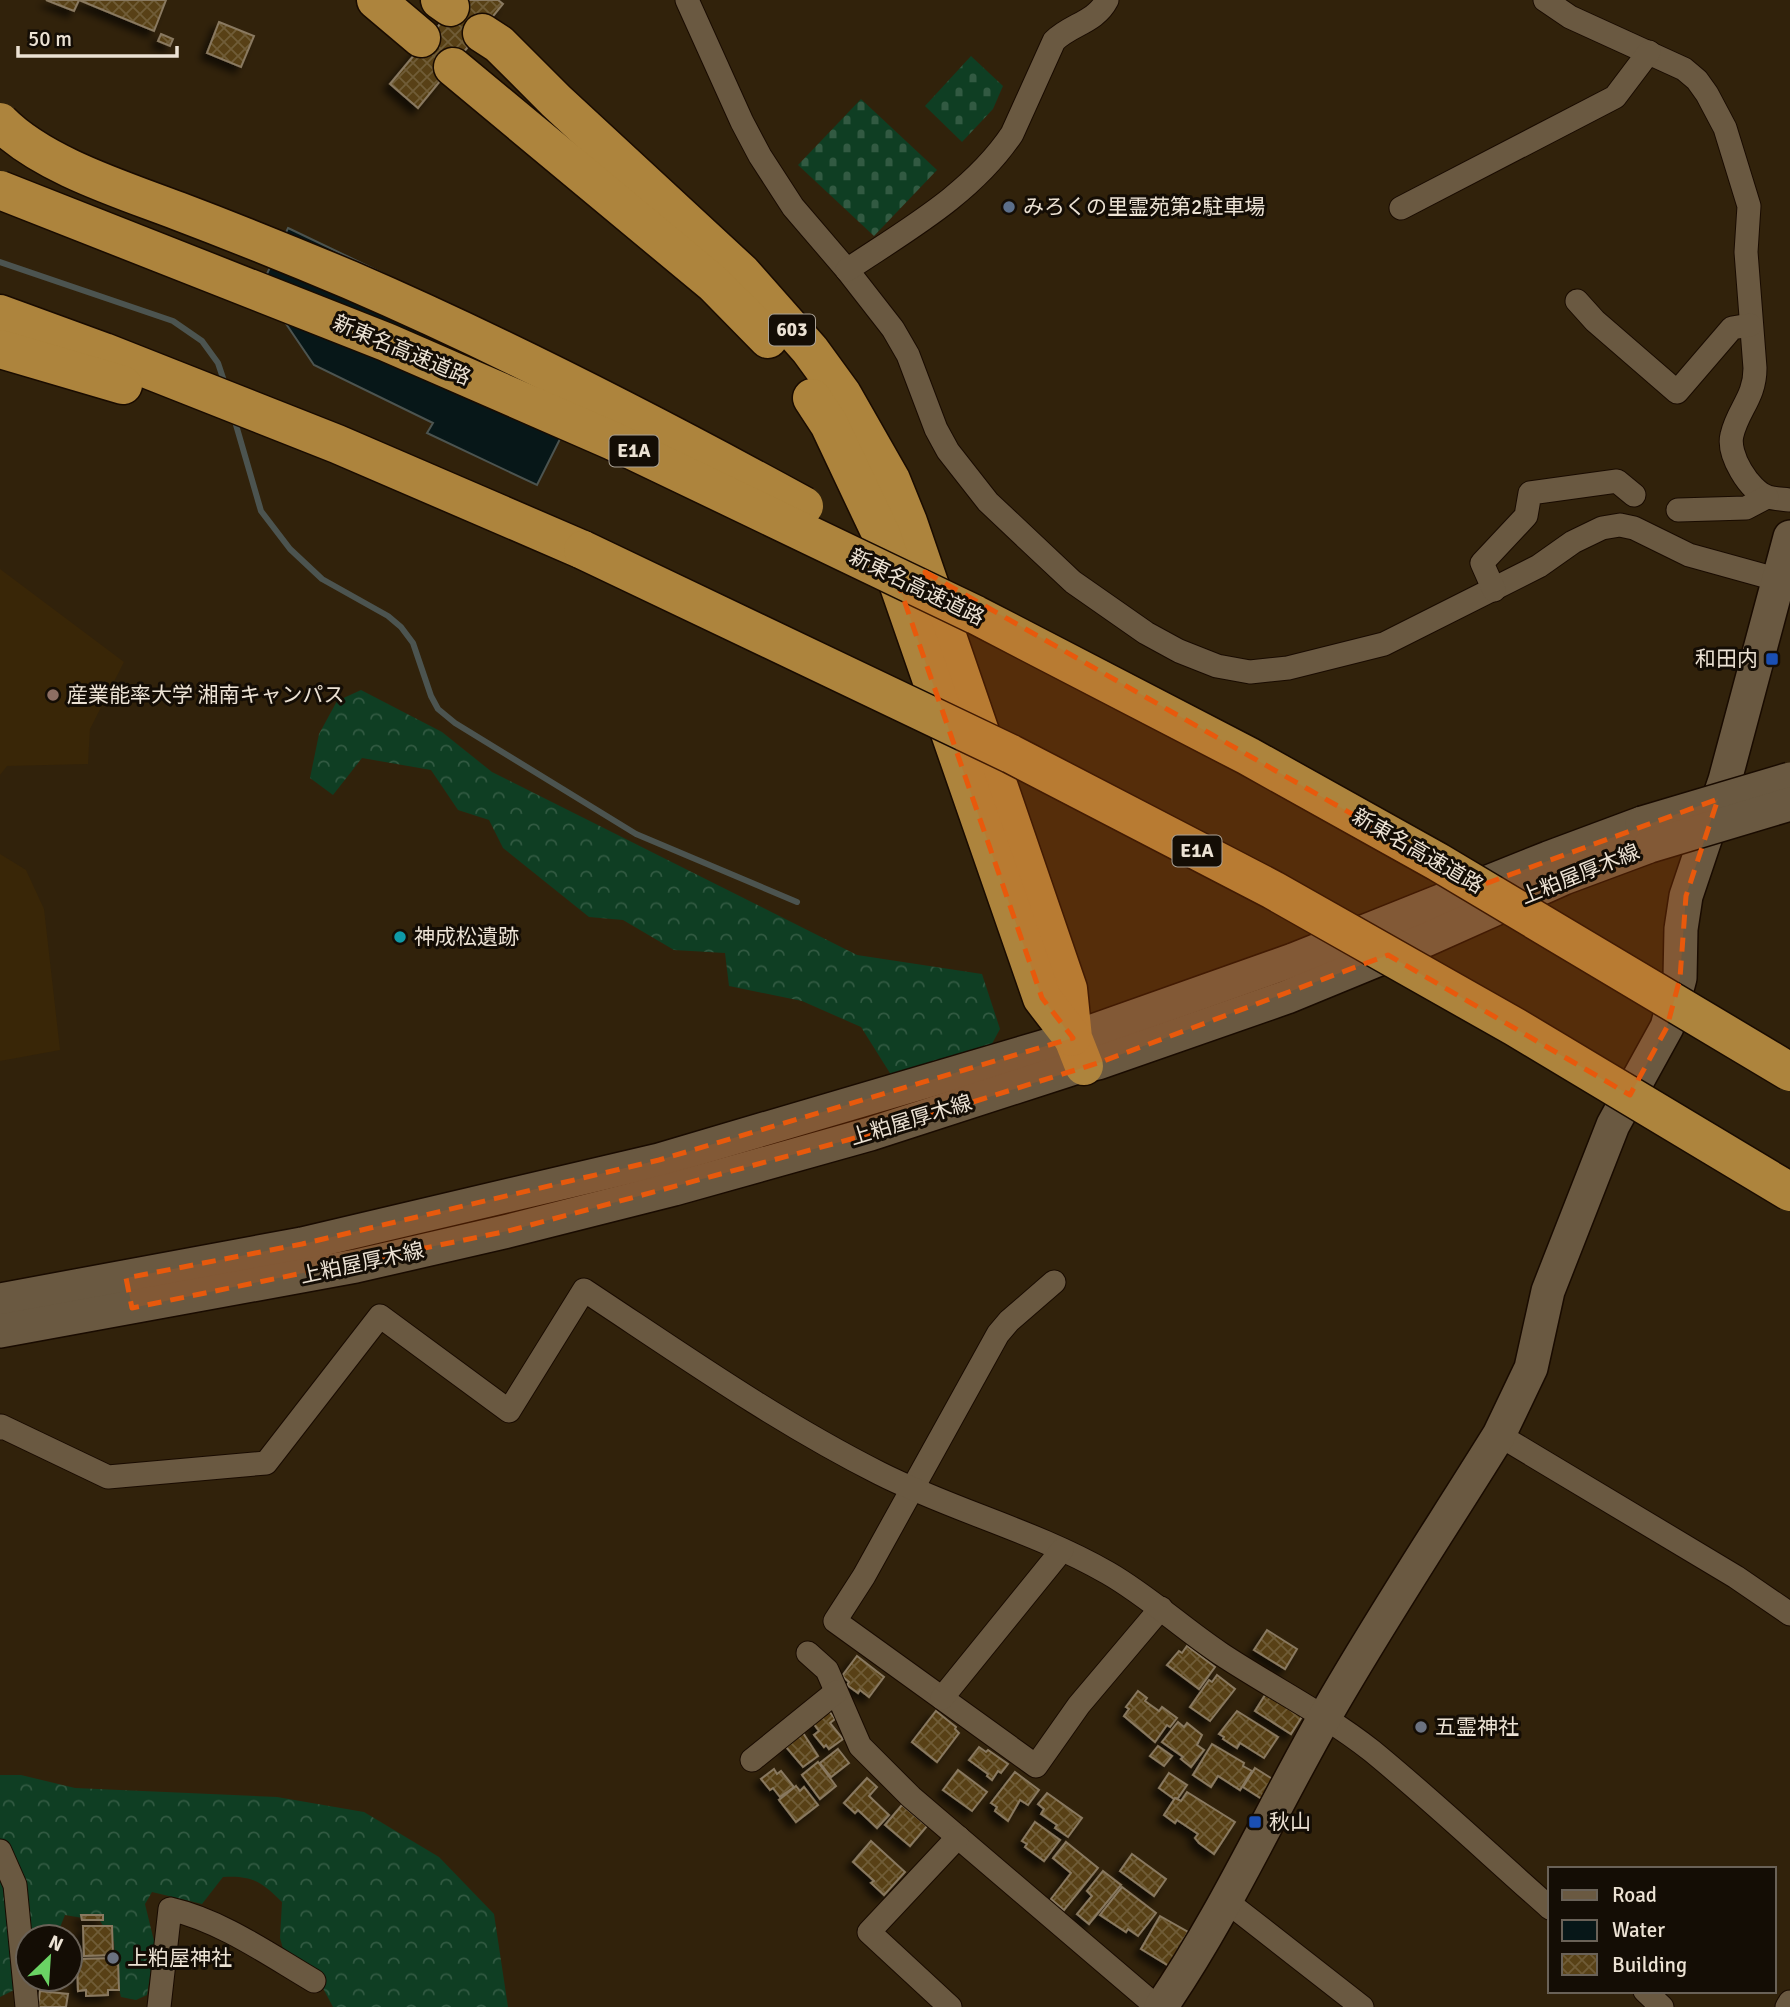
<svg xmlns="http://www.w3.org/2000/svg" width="1790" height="2007" viewBox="0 0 1790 2007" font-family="Signika,'Noto Sans JP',sans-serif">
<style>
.built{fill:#392607}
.forest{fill:url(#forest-crowns)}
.cemetery{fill:url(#cemetery-stones)}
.water{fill:#071718;stroke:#4c5450;stroke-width:2}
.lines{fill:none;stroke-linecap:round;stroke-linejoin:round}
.stream{stroke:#4c5450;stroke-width:6}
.building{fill:url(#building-cross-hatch);stroke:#897960;stroke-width:2;filter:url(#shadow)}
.street-casing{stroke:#190b00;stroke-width:25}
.secondary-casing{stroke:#190b00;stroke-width:36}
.highway-casing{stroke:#190b00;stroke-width:41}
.street{stroke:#6a5941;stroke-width:23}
.secondary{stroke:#6a5941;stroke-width:33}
.highway{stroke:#ad843d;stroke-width:38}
.secondary-bridge-casing{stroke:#190b00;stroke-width:36;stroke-linecap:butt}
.highway-bridge-casing{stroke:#190b00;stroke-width:41;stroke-linecap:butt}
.secondary-bridge{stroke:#6a5941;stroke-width:33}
.highway-bridge{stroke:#ad843d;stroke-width:38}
.marked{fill:#e8590c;fill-opacity:0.2;stroke:#e8590c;stroke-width:5;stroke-dasharray:14 9;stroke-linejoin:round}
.service-dot{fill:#5c6f8a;stroke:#140d05;stroke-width:2.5}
.transit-dot{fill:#1a4fb4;stroke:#140d05;stroke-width:2.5}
.education-dot{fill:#8d6e63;stroke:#140d05;stroke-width:2.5}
.culture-dot{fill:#0f9aa8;stroke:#140d05;stroke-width:2.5}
.worship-dot{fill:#6b7280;stroke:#140d05;stroke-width:2.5}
.labels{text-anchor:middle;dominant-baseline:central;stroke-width:6;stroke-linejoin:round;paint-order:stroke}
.shield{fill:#140d05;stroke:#aba296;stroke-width:2}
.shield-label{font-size:19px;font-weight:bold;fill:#ece2d4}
.poi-label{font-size:21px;fill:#ece2d4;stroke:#140d05;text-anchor:start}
.street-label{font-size:21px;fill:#ece2d4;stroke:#140d05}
</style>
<defs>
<pattern id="forest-crowns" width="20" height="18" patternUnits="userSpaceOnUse" patternTransform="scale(1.75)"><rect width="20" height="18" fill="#0f3e23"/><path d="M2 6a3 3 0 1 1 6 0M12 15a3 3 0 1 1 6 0" fill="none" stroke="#325a42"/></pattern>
<pattern id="cemetery-stones" width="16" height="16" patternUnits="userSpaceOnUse" patternTransform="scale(1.75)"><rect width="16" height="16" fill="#0f3e23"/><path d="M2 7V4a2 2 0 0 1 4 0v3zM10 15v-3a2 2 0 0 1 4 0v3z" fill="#325a42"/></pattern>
<pattern id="building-cross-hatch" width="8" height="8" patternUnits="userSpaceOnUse" patternTransform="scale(1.75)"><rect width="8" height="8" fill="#584116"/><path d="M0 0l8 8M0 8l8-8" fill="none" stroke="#705c37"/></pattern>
<filter id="shadow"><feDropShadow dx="-6" dy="6" stdDeviation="3.5" flood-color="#0009"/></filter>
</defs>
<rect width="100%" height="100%" fill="#31220b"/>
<g class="built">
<path d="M0 569 124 662 90 729 88 764 7 766 0 775Z"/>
<path d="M0 854 26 870 44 909 60 1050 0 1061Z"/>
</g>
<g class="forest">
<path d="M361 690 442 732 492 772 857 955 982 974 1000 1029 988 1051 893 1078 861 1027 802 1001 729 986 725 953 674 950 623 920 589 917 503 848 489 820 458 810 431 770 362 758 333 795 310 778 319 734 337 701Z"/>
<path d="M0 1775H21L75 1788 277 1797 364 1812 439 1857 494 1914 508 2007H333L316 1975 285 1956 280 1938 282 1902C262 1882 252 1875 223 1877L202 1904 152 1892 145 1904 155 1945 147 1995 136 2000 121 1997 116 1977 114 1942 100 1921 65 1915 56 1937H28L32 1981 0 1997Z"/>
</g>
<g class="cemetery">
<path d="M971 56 1003 86 993 109 962 142 925 106Z"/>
<path d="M861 99 937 170 874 236 798 165Z"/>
</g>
<path class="water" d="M288 228 571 363 578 403 537 485 427 433 433 423 314 365 261 287Z"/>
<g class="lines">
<g class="stream">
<path d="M0 262 173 321 202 341 218 363 225 384"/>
<path d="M234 418 261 511 290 549 322 579 388 616 401 627 413 643 431 696 438 709 455 723 636 834 797 902"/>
</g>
</g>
<g class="building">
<path d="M46 0H166L154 31 79 0 74 11Z"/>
<path d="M460 0H498L503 4 418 108 390 84Z"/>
<path d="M219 22 254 36 241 67 207 53Z"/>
<path d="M161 34 173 39 170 46 158 41Z"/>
<path d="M1267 1630 1297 1649 1285 1669 1254 1650Z"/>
<path d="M1187 1646 1215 1667 1199 1689 1167 1665 1179 1651 1182 1653Z"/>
<path d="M857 1656 884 1677 869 1697 860 1690 858 1693 847 1685 849 1682 842 1676Z"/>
<path d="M1217 1675 1235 1689 1210 1721 1190 1707 1209 1680 1212 1682Z"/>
<path d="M1138 1691 1147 1698 1145 1701 1159 1711 1162 1707 1177 1718 1170 1727 1167 1725 1155 1742 1124 1716 1129 1709 1126 1707Z"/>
<path d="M1267 1692 1303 1715 1291 1734 1255 1711Z"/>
<path d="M829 1711 835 1719 830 1723 843 1739 829 1749 826 1745 824 1747 814 1735 819 1731 813 1723Z"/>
<path d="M936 1711 956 1727 955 1729 959 1733 937 1762 912 1742Z"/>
<path d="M1237 1711 1278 1737 1264 1758 1240 1743 1237 1748 1223 1739 1224 1737 1219 1734Z"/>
<path d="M1178 1722 1184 1727 1187 1723 1202 1735 1197 1745 1204 1750 1191 1767 1181 1759 1183 1757 1162 1742Z"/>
<path d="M803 1733 818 1756 803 1767 786 1747Z"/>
<path d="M1212 1744 1244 1763 1243 1766 1252 1771 1240 1790 1218 1776 1211 1787 1193 1775Z"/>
<path d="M1158 1746 1172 1756 1164 1766 1150 1756Z"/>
<path d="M979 1747 986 1752 988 1750 1008 1764 1001 1773 998 1771 992 1780 987 1776 988 1774 969 1760Z"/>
<path d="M838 1749 849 1763 831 1777 820 1763Z"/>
<path d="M818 1762 836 1786 820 1799 802 1775Z"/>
<path d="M1255 1768 1274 1780 1262 1799 1243 1787Z"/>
<path d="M774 1769 777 1774 781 1771 794 1787 780 1797 773 1788 770 1790 761 1779Z"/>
<path d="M958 1770 987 1792 972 1811 943 1790Z"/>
<path d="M1015 1772 1039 1790 1028 1805 1020 1800 1008 1821 995 1811 997 1807 991 1803Z"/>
<path d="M1169 1773 1187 1785 1178 1798 1174 1799 1159 1788Z"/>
<path d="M867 1778 877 1787 869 1796 889 1815 877 1828 858 1810 855 1813 844 1803Z"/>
<path d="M796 1786 800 1791 804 1787 818 1805 796 1822 779 1800Z"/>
<path d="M1187 1792 1235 1822 1214 1854 1199 1843 1195 1838 1198 1834 1177 1820 1175 1823 1164 1815 1175 1798 1181 1801Z"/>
<path d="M1047 1793 1082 1818 1068 1837 1055 1828 1057 1825 1041 1814 1044 1809 1038 1804Z"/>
<path d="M902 1805 927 1826 910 1846 885 1825Z"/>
<path d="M1035 1822 1060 1840 1044 1861 1025 1847 1027 1844 1022 1841Z"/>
<path d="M871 1841 905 1872 884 1895 871 1883 874 1881 853 1862Z"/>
<path d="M1066 1842 1098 1868 1064 1910 1051 1899 1071 1873 1053 1858Z"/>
<path d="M1132 1854 1166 1879 1154 1896 1120 1871Z"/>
<path d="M1103 1871 1121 1885 1089 1924 1077 1914 1092 1896 1087 1891Z"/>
<path d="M1122 1887 1156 1913 1138 1936 1128 1929 1126 1932 1100 1915Z"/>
<path d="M81 1915H103V1920H82Z"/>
<path d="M1160 1916 1188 1932 1169 1966 1141 1949Z"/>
<path d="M83 1926H112L113 1955 84 1956Z"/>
<path d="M118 1958 119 1990H108V1995L86 1996V1990L78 1991 77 1959Z"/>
<rect x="37" y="1979" width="13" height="7"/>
<path d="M40 1991 68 1994 66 2007H38Z"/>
</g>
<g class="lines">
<defs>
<g id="street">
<path d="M687 0 742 122 760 156 793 207 847 270 893 329 908 355 936 429 948 451 988 502 1073 582 1146 633 1179 651 1217 666 1250 672 1288 668 1384 644 1539 566 1573 542 1602 528 1620 525 1634 528 1689 555 1779 580"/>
<path d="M1545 0 1570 17 1684 69 1697 80 1707 94 1725 128 1749 206 1746 252 1755 368C1755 398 1738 409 1732 435 1727 454 1749 491 1768 497 1775 499 1783 499 1790 500"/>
<path d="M1401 208 1615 97 1649 52"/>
<path d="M847 270C905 231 972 194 1012 134L1054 41C1071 24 1095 23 1107 0"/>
<path d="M1577 301 1595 321 1677 392 1732 328 1750 325"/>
<path d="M1678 510 1746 508 1767 497"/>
<path d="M1494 590 1482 563 1526 516 1530 493 1617 481 1634 495"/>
<path d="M1054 1282 1009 1321 998 1334 864 1576 835 1621 1036 1766 1079 1705 1161 1608"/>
<path d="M0 1428 1 1426 108 1477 266 1463 380 1316 509 1411 584 1290C681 1354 776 1421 879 1473 954 1511 1035 1531 1108 1573 1148 1596 1182 1628 1221 1654 1271 1687 1325 1714 1372 1751 1433 1801 1491 1856 1550 1908"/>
<path d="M1499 1435 1736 1577 1790 1614"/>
<path d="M808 1653 827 1670 860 1746 911 1797 1157 2007"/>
<path d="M942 1698 1062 1550"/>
<path d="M752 1760 836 1692"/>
<path d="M0 1851 15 1885 27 2007"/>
<path d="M1225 1900 1362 2007"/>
<path d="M1645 1991 1662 2007"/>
<path d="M159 2007 170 1909C222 1921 268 1954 314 1981"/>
<path d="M950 2007 869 1932 958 1837"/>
<path d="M1787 2007 1790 2002"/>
</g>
<g id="secondary">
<path d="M0 1300 302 1244 659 1160 1073 1038 1293 960 1548 858 1642 823"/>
<path d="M0 1331 356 1266 508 1231 674 1189 870 1134 1071 1069 1098 1063 1287 997 1428 939 1564 878 1650 846"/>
<path d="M1161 2007C1223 1917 1269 1815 1323 1720 1378 1623 1440 1530 1499 1435L1531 1368 1548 1291 1613 1125 1667 1027 1680 978 1681 929 1686 896 1725 780 1790 537"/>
</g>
<g id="highway">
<path d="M376 0 421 38"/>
<path d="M440 0 450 7"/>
<path d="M482 33 499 44 556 101 742 273 810 350 842 394 891 480 908 522 1068 989 1073 1038 1084 1066"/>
<path d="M453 67 714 284 768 339"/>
<path d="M0 314 104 352 337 444 583 550"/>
<path d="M0 349 123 385"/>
<path d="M812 398 829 424 881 534 1042 998 1072 1037"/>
</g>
</defs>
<use href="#street" class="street-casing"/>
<use href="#secondary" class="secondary-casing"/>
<use href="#highway" class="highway-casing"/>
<use href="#street" class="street"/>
<use href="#secondary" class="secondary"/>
<use href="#highway" class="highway"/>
<defs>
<g id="secondary-bridge">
<path d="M1642 823 1790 779"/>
<path d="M1650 846 1790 804"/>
</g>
<g id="highway-bridge">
<path d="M0 122C42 165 123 190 178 211 236 233 293 256 350 280 505 347 656 425 804 506"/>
<path d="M0 190 386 342 613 441 976 615 1248 756 1438 862 1790 1072"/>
<path d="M583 550 1011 754 1273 890 1515 1027 1790 1192"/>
</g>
</defs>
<use href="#secondary-bridge" class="secondary-bridge-casing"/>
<use href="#highway-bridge" class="highway-bridge-casing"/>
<use href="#secondary-bridge" class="secondary-bridge"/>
<use href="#highway-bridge" class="highway-bridge"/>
</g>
<path class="marked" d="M925 572 1479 886 1718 799 1686 896 1680 978 1667 1027 1630 1095 1388 955 1098 1063 870 1134 508 1231 132 1308 126 1278 302 1244 659 1160 1073 1038 1042 998 896 577 933 595Z"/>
<circle class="service-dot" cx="1009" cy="207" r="7"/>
<g class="transit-dot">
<rect x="1765" y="652" width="14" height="14" rx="3.5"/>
<rect x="1248" y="1815" width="14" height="14" rx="3.5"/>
</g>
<circle class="education-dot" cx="53" cy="695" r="7"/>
<circle class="culture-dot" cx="400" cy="937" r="7"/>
<g class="worship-dot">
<circle cx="1421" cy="1727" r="7"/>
<circle cx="113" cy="1958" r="7"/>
</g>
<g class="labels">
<g class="shield">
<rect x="769" y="314.5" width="46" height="31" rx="5"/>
<rect x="609.5" y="435.5" width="49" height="31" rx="5"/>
<rect x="1172.5" y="835.5" width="49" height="31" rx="5"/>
</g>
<g class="shield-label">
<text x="792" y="330">603</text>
<text x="634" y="451">E1A</text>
<text x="1197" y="851">E1A</text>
</g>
<g class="poi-label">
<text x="1023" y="207">みろくの里霊苑第2駐車場</text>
<text x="1758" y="659" text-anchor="end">和田内</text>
<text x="67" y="695">産業能率大学 湘南キャンパス</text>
<text x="414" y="937">神成松遺跡</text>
<text x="1435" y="1727">五霊神社</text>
<text x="1269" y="1822">秋山</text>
<text x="127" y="1958">上粕屋神社</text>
</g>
<g class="street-label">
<text transform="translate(402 350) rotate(23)">新東名高速道路</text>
<text transform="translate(917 587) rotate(26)">新東名高速道路</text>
<text transform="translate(1418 851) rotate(30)">新東名高速道路</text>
<text transform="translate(1580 874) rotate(-22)">上粕屋厚木線</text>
<text transform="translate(911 1120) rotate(-17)">上粕屋厚木線</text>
<text transform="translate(362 1263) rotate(-12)">上粕屋厚木線</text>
</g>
</g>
<rect x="1548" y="1867" width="228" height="126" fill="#140d05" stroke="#6a6258" stroke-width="2"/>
<rect x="1562" y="1890" width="35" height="10" fill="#6a5941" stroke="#6a6258" stroke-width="2"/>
<text x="1612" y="1902" font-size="21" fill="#ece2d4">Road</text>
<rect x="1562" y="1920" width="35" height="21" fill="#071718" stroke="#6a6258" stroke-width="2"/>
<text x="1612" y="1937" font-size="21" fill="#ece2d4">Water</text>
<rect x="1562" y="1954" width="35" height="21" fill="url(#building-cross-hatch)" stroke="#6a6258" stroke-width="2"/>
<text x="1612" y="1972" font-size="21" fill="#ece2d4">Building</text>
<g transform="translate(49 1958) rotate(25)"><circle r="33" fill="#140d05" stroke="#6a6258" stroke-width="2"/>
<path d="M0-5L12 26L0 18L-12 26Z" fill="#6ad364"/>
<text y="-10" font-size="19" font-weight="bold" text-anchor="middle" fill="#ece2d4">N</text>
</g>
<path d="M18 46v10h159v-10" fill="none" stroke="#ece2d4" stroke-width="3.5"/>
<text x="28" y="46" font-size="21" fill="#ece2d4" stroke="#140d05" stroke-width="5" paint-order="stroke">50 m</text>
</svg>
